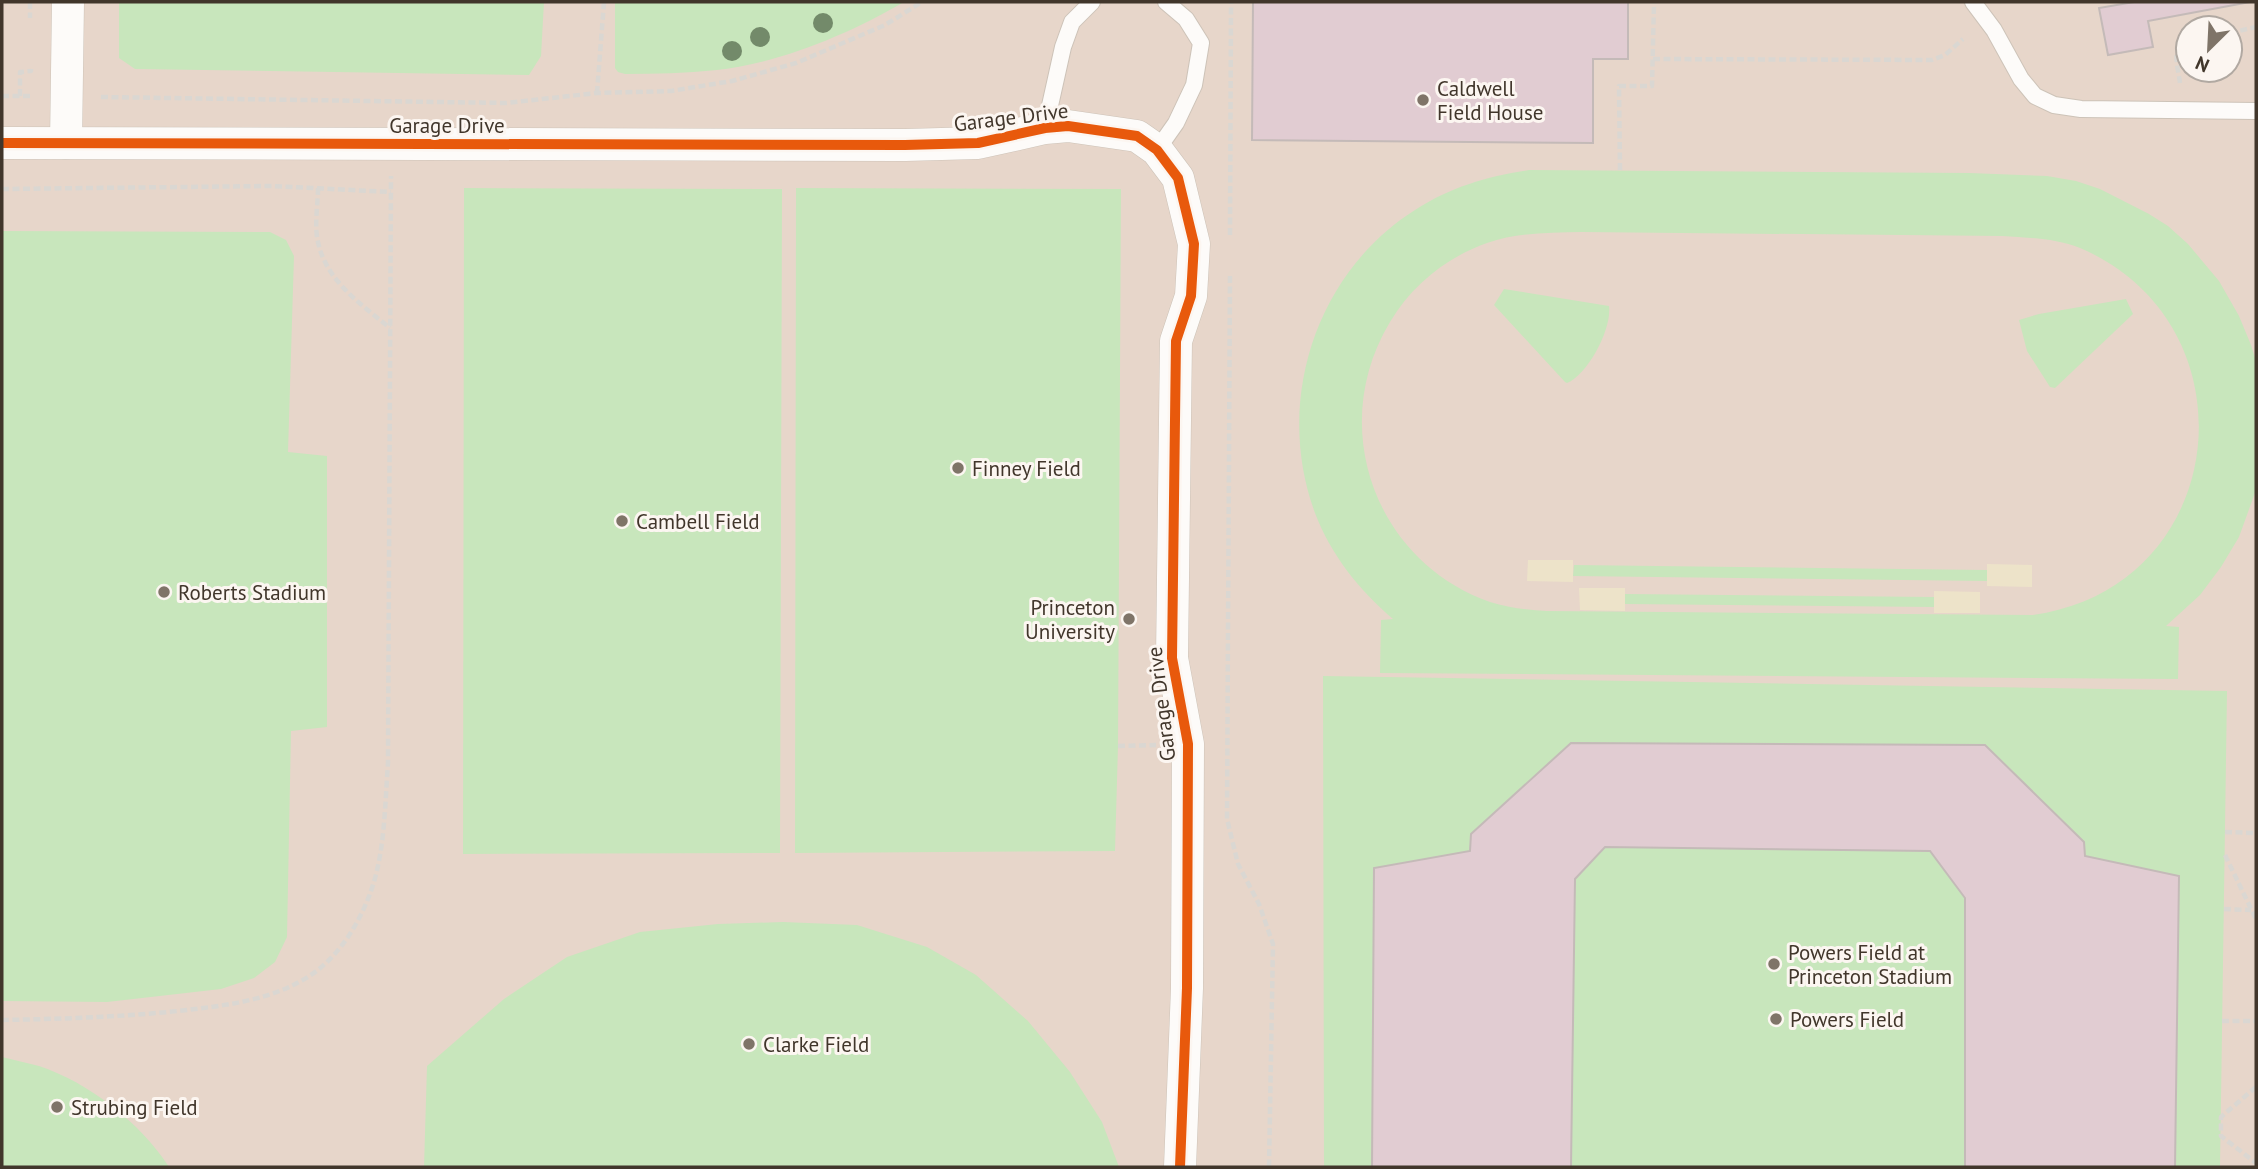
<svg xmlns="http://www.w3.org/2000/svg" width="2258" height="1169" viewBox="0 0 2258 1169" font-family="'PT Sans',sans-serif">
<style>
.education{fill:#e7d6ca;fill-rule:evenodd}
.green{fill:#c8e6bc;fill-rule:evenodd}
.sand{fill:#ede3c9}
.building{fill:#e1ccd2;stroke:#c4bab8;stroke-width:2}
.lines{fill:none;stroke-linecap:round;stroke-linejoin:round}
.service-casing{stroke:#cdc3b8;stroke-width:18}
.minor-casing{stroke:#cdc3b8;stroke-width:33}
.path{stroke:#dad7d2;stroke-width:4.5;stroke-dasharray:7 3.5;stroke-linecap:butt}
.service{stroke:#fdfbf9;stroke-width:16}
.minor{stroke:#fdfbf9;stroke-width:32}
.cycleway-casing{stroke:#fcf6f1;stroke-width:15}
.cycleway{stroke:#e8590c;stroke-width:10}
.tree{fill:#738a6a}
.poi-dot{fill:#7f7468;stroke:#fcf6f1;stroke-width:2.5}
.labels{text-anchor:middle;dominant-baseline:central;stroke-width:6;stroke-linejoin:round;paint-order:stroke}
.poi-label{font-size:21px;fill:#41362b;stroke:#fcf6f1;text-anchor:start}
.street-label{font-size:21px;fill:#41362b;stroke:#fcf6f1}
</style>
<rect width="100%" height="100%" fill="#f1e6da"/>
<path class="education" d="M2 2H2256V1167H2ZM2188 28H2230V70H2188Z"/>
<g class="green">
<path d="M119 2H544L541 56 529 75 135 69 119 58Z"/>
<path d="M615 2H904C849 34 780 63 717 70 686 73 655 74 625 74L618 72 615 68Z"/>
<path d="M1529 170 1969 173 2047 176 2076 181 2100 189 2149 214 2168 226 2188 244 2219 281 2239 316 2251 345 2256 361V490L2239 537 2221 567 2200 595 2166 626 2179 627 2178 679 1380 673 1381 620 1393 619C1359 590 1331 555 1315 513 1274 403 1315 273 1415 210 1450 187 1489 176 1529 170ZM1582 232 2002 236C2028 238 2055 238 2080 248 2258 324 2231 587 2033 615L1547 611C1528 610 1509 608 1490 602 1374 561 1327 426 1390 322 1412 285 1447 257 1487 243 1518 232 1549 233 1582 232Z"/>
<path d="M464 188 782 189 780 853 463 854Z"/>
<path d="M796 188 1121 189 1118 746 1115 851 795 853Z"/>
<path d="M2 231 270 232 286 240 294 256 288 452 327 456V727L291 731 287 937 275 962 254 978 221 989 107 1002 2 1001Z"/>
<path d="M1504 289 1609 306C1612 329 1588 374 1567 383L1565 382 1494 305Z"/>
<path d="M2126 299 2133 314 2055 388 2050 387 2027 351 2019 320 2039 314Z"/>
<path d="M1574 565 1987 570V581L1573 576Z"/>
<path d="M1625 594 1934 597V607L1625 604Z"/>
<path d="M1323 676 2227 691 2220 1167H1324Z"/>
<path d="M783 922 857 925 927 947 976 975 1028 1021 1070 1072 1102 1122 1119 1167H424L427 1066 504 999 567 957 640 932 718 924Z"/>
<path d="M2 1057C14 1060 27 1063 39 1066 88 1082 141 1123 169 1167H2Z"/>
</g>
<g class="sand">
<path d="M1528 560H1573V582L1527 581Z"/>
<path d="M1987 564 2032 565V587L1987 586Z"/>
<path d="M1579 588H1625V611L1580 610Z"/>
<path d="M1934 591 1980 592V613H1934Z"/>
</g>
<g class="building">
<path d="M1253 2H1628V59H1593V143L1252 140Z"/>
<path d="M2134 2H2250L2148 21 2153 47 2108 55 2099 8Z"/>
<path d="M1571 743 1985 745 2084 842 2085 856 2179 876 2175 1167H1965V898L1930 851 1605 847 1575 879 1571 1167H1372L1374 868 1470 851 1471 834Z"/>
</g>
<g class="lines">
<defs>
<g id="service">
<path d="M1973 2 1994 30 2021 79 2035 96 2054 105 2081 109 2256 111"/>
<path d="M1045 128 1063 47 1072 22 1092 2"/>
<path d="M1157 150 1176 123 1194 85 1201 43 1186 19 1166 2"/>
</g>
<g id="minor">
<path d="M2 143 905 145 978 143 1045 128 1068 126 1137 136 1157 150 1178 178 1194 244 1191 296 1176 341 1172 658 1188 744 1187 988 1180 1167"/>
<path d="M66 143 68 2"/>
</g>
</defs>
<use href="#service" class="service-casing"/>
<use href="#minor" class="minor-casing"/>
<g class="path">
<path d="M30 2V18"/>
<path d="M2230 33 2256 27"/>
<path d="M1653 59 1932 60 1945 55 1963 39"/>
<path d="M2180 83C2178 66 2170 47 2188 38"/>
<path d="M597 93 604 2"/>
<path d="M2 96H33"/>
<path d="M20 96V72L31 71V69"/>
<path d="M101 97 506 103 597 93 671 91 732 81 796 63 885 25 922 2"/>
<path d="M1620 170 1619 86H1652L1654 2"/>
<path d="M318 188C318 205 314 226 318 242 326 281 362 305 390 328"/>
<path d="M2 189 272 186 391 192"/>
<path d="M1230 235 1231 2"/>
<path d="M1230 276 1227 819 1238 864 1259 904 1273 944 1269 1167"/>
<path d="M1118 746 1156 745"/>
<path d="M2225 832 2256 833"/>
<path d="M2225 855 2256 919"/>
<path d="M2224 909 2251 910"/>
<path d="M2 1020C60 1019 119 1017 178 1011 220 1006 263 1002 301 981 337 962 361 922 373 885 385 847 385 803 388 763L391 176"/>
<path d="M2222 1021H2256"/>
<path d="M2256 1087 2221 1117V1136L2256 1163"/>
</g>
<use href="#service" class="service"/>
<use href="#minor" class="minor"/>
<defs>
<path id="cycleway" d="M2 143 905 145 978 143 1045 128 1068 126 1137 136 1157 150 1178 178 1194 244 1191 296 1176 341 1172 658 1188 744 1187 988 1180 1167"/>
</defs>
<use href="#cycleway" class="cycleway-casing"/>
<use href="#cycleway" class="cycleway"/>
</g>
<g class="tree">
<circle cx="823" cy="23" r="10"/>
<circle cx="760" cy="37" r="10"/>
<circle cx="732" cy="51" r="10"/>
</g>
<g class="poi-dot">
<circle cx="1423" cy="100" r="7"/>
<circle cx="958" cy="468" r="7"/>
<circle cx="622" cy="521" r="7"/>
<circle cx="164" cy="592" r="7"/>
<circle cx="1129" cy="619" r="7"/>
<circle cx="1774" cy="964" r="7"/>
<circle cx="1776" cy="1019" r="7"/>
<circle cx="749" cy="1044" r="7"/>
<circle cx="57" cy="1107" r="7"/>
</g>
<g class="labels">
<g class="poi-label">
<text x="1437" y="88">Caldwell<tspan x="1437" dy="24">Field House</tspan></text>
<text x="972" y="468">Finney Field</text>
<text x="636" y="521">Cambell Field</text>
<text x="178" y="592">Roberts Stadium</text>
<text x="1115" y="607" text-anchor="end">Princeton<tspan x="1115" dy="24">University</tspan></text>
<text x="1788" y="952">Powers Field at<tspan x="1788" dy="24">Princeton Stadium</tspan></text>
<text x="1790" y="1019">Powers Field</text>
<text x="763" y="1044">Clarke Field</text>
<text x="71" y="1107">Strubing Field</text>
</g>
<g class="street-label">
<text transform="translate(1011 117) rotate(-7)">Garage Drive</text>
<text x="447" y="125">Garage Drive</text>
<text transform="translate(1161 704) rotate(-97)">Garage Drive</text>
</g>
</g>
<rect width="2258" height="1169" fill="none" stroke="#41362b" stroke-width="7"/>
<g transform="translate(2209 49) rotate(204)"><circle r="33" fill="#fcf6f1" stroke="#b1a9a2" stroke-width="2"/>
<path d="M0-5L12 26L0 18L-12 26Z" fill="#7f7468"/>
<text y="-10" font-size="19" font-weight="bold" text-anchor="middle" fill="#41362b">N</text>
</g>
</svg>
